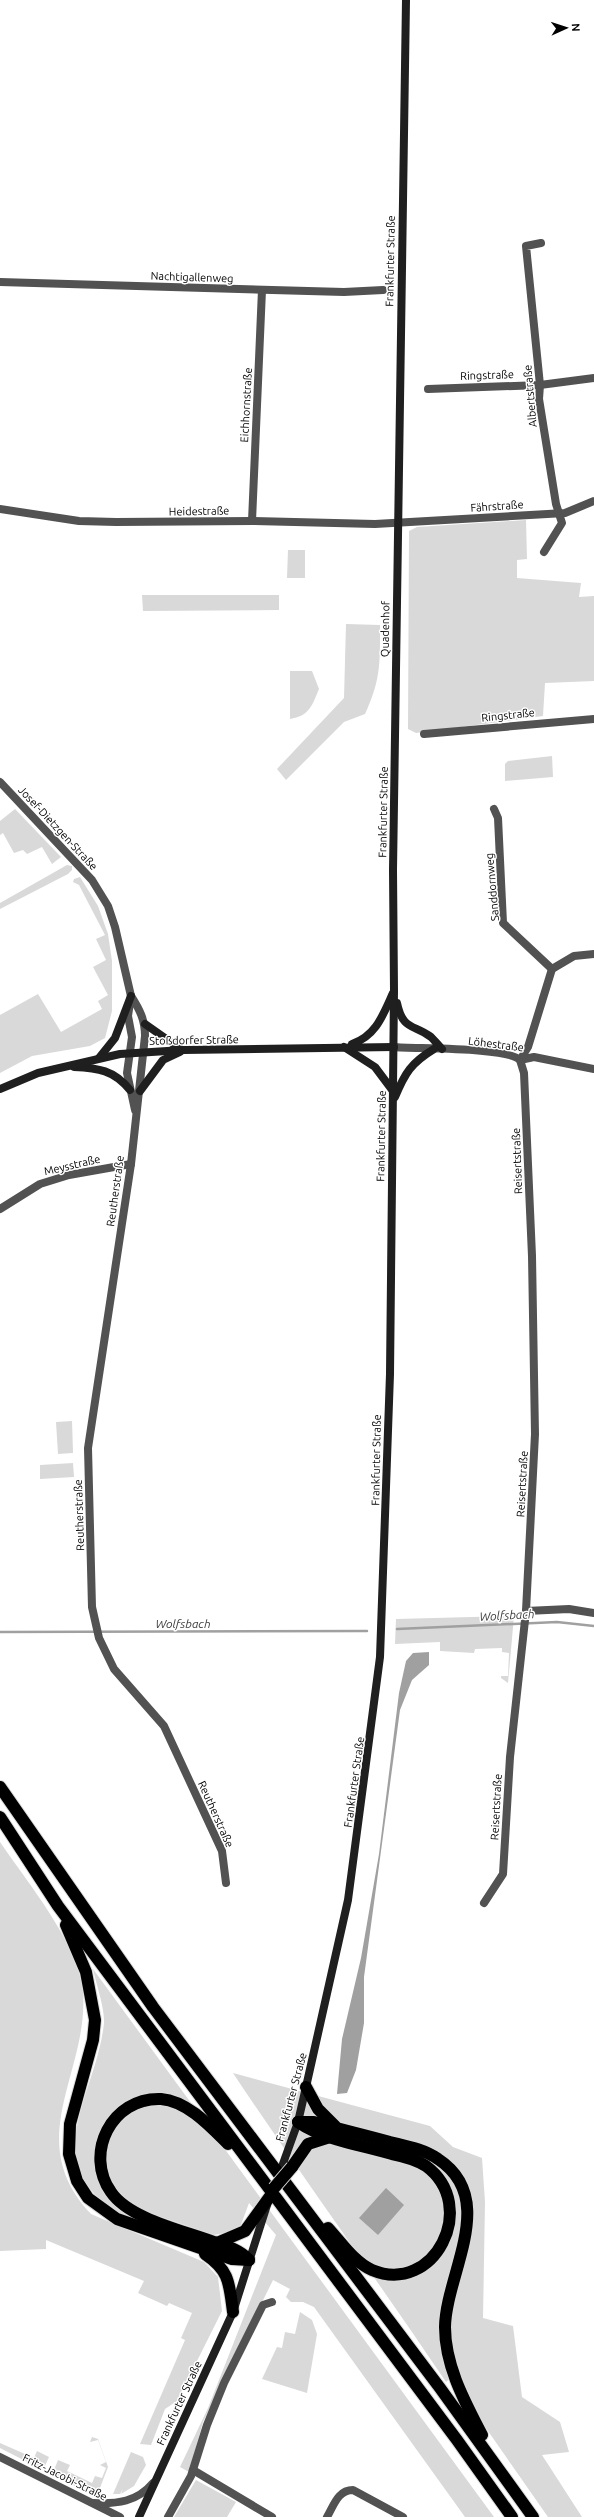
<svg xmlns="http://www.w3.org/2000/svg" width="594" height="2517" viewBox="0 0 594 2517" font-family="Ubuntu,sans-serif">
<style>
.green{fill:#d9d9d9}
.water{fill:#a0a0a0}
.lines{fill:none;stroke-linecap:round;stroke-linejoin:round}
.stream{stroke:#a0a0a0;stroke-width:2.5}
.highway-casing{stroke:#dbdbdb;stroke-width:14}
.street{stroke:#525252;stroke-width:8}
.secondary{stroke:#1f1f1f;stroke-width:8}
.highway{stroke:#000;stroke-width:12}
.highway-bridge-casing{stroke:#dbdbdb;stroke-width:14;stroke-linecap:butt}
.highway-bridge{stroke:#000;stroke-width:12}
.labels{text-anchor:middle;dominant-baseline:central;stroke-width:3;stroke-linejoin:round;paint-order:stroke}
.street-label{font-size:11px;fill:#000;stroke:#fff}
.water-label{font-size:12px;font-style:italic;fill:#414141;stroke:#fff}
</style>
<rect width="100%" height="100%" fill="#fff"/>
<g class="green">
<path d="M526 520 527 559 517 560V578L581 583 579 597 594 596V681L545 683 543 716 416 733 408 729 409 531 417 527Z"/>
<path d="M288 550H305V578H287Z"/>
<path d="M142 595H279V610L143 611Z"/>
<path d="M346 624 380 625C380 663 381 679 365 714L344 722 286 780 277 769 344 698Z"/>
<path d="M290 671H312L319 689C312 706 309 716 290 719Z"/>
<path d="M552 756 553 777 505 781V764L508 761Z"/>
<path d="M15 809 61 857 52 864 42 847 27 854 23 850 14 853 3 833 0 835V821Z"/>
<path d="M67 865 72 866V870L68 874 0 909V903Z"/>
<path d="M80 877 98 906 108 934 112 961V1011L105 1038 90 1046 32 1056 0 1073V1015L38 994 61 1032 102 1009 98 1001 108 995 93 967 106 960 96 939 105 935 79 885 73 882 74 879Z"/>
<path d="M72 1421 73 1453 58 1454 56 1422Z"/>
<path d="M73 1463 74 1477 40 1479V1465Z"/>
<path d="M514 1616 508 1683 501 1678V1676H508L509 1653 502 1652V1648L475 1649 474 1653 440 1651V1642L395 1644 396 1619Z"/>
<path d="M0 1842C27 1882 79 1944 83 1992 89 2073 21 2140 91 2214L204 2262 218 2277 222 2311 177 2401 165 2409 151 2445 140 2444 185 2340 181 2338 192 2313 169 2303 167 2306 138 2293 144 2281 46 2240V2249L0 2251Z"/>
<path d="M93 1969 494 2517H465L314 2307 303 2302H291L286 2297 290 2289 273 2280 203 2422 189 2472 180 2467 208 2408 276 2235 249 2203 239 2230 214 2235 144 2211 123 2200 112 2186 105 2171 96 2173C98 2186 106 2198 116 2207 136 2224 206 2244 234 2254L123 2216C33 2163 96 2098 104 2023 105 2009 96 1983 93 1969Z"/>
<path d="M233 2073 430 2126 453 2147 482 2158 485 2202 483 2318 513 2326 522 2397 560 2422 569 2452 542 2455 582 2517H548L474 2411 457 2371 446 2382C376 2278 302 2177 233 2073Z"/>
<path d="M300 2312 312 2320 317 2334 307 2393 262 2379 277 2347 282 2348 285 2332 295 2334Z"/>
<path d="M92 2437 98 2439 108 2467 98 2493 79 2488 52 2475 58 2460 70 2465 67 2471 92 2483 95 2476 102 2478 106 2468 100 2465 106 2462 98 2440 90 2442Z"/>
<path d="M0 2443 34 2458 37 2451 49 2457 43 2470 0 2448Z"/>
<path d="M131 2452 143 2457 146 2465 134 2486 121 2494 123 2489 120 2494H113Z"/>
<path d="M196 2480 236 2502 227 2517H174Z"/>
</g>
<g class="water">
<path d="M429 1652V1665L412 1680 400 1710 364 1977V2023L356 2070 347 2093 337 2094 342 2039 361 1958 379 1854 399 1693 406 1661 413 1653Z"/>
<path d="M386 2188 404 2205 378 2235 359 2218Z"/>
</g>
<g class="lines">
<g class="stream">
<path d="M397 1629 557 1622 594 1626"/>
<path d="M0 1632 367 1631"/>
</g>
<defs>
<g id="highway">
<path d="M0 1787 153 2007 440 2388 533 2517"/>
<path d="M0 1817 58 1906 457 2440 512 2517"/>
<path d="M66 1925 86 1972 95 2020 93 2040 70 2124 69 2154 77 2181 88 2198 117 2219 232 2259 249 2260"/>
<path d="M306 2087 318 2109 335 2126"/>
<path d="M298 2122H314C339 2129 365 2135 390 2142 406 2146 424 2149 438 2159 499 2199 446 2273 445 2327 445 2366 465 2402 482 2435"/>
<path d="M298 2122C324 2140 361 2145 392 2154 402 2156 417 2160 426 2166 480 2206 434 2296 372 2270 354 2262 341 2242 328 2228"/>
<path d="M228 2144C210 2126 187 2101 161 2099 111 2097 84 2154 111 2192 129 2219 185 2231 214 2242 227 2246 240 2250 249 2260"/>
<path d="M292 2167 308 2144 330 2137"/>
<path d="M217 2243 245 2231 271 2195"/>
<path d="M205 2254C230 2271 229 2283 233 2312"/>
</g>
</defs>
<use href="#highway" class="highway-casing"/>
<g class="street">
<path d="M541 243 526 246 540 385 539 399 556 504 562 523 544 552"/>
<path d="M0 282 344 292 383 290"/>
<path d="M428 389 540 385 594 378"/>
<path d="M0 509 79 521 116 522 252 521 375 524 565 513 594 501"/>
<path d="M252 521 262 290"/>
<path d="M424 734 594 719"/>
<path d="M0 782 92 880 108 906 115 927 131 996 128 1016 132 1037 127 1073 135 1110"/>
<path d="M494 809 498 818 503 923 552 969"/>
<path d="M131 996C140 1010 145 1020 145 1036L131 1164 88 1448 92 1607 99 1638 114 1669 164 1726 222 1851 226 1883"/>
<path d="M394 1047C416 1049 507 1047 520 1060L534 1057 594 1069"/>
<path d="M0 1209 40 1184 69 1175 131 1164"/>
<path d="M526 1611 569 1609 594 1613"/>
<path d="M484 1903 503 1874 510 1757 526 1611 535 1434 532 1256 524 1073 520 1060 528 1047 552 969 574 956 594 954"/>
<path d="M0 2457 120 2517"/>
<path d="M193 2470 272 2517"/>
<path d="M94 2503C117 2504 137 2502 153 2483"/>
<path d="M168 2517 191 2476 207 2425 224 2383 263 2305 272 2302"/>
<path d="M327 2517C334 2505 338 2490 353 2490L403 2517"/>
</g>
<g class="secondary">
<path d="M397 1003C403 1031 414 1024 431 1037 435 1041 438 1045 442 1049"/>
<path d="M145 1024 182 1050"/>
<path d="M352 1044C376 1036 383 1015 393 993"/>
<path d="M344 1047 375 1067 393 1091"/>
<path d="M99 1058 115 1038 131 996"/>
<path d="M74 1067C98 1068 114 1070 130 1090"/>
<path d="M0 1089 38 1073 120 1054 183 1050 394 1047"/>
<path d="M140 1091 163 1060 180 1052"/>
<path d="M395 1097C405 1073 411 1063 434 1049"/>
<path d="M280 2172 298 2122 306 2087 348 1900 380 1657 390 1374 394 991 393 870 406 0"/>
<path d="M139 2517 233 2312 267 2205"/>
</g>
<use href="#highway" class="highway"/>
<defs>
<path id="highway-bridge" d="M274 2188 292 2167"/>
</defs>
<use href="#highway-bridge" class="highway-bridge-casing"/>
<use href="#highway-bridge" class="highway-bridge"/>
</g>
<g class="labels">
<g class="street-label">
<text transform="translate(390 261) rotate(-89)">Frankfurter Straße</text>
<text transform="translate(192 277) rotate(2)">Nachtigallenweg</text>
<text transform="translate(487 375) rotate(-2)">Ringstraße</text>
<text transform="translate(530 396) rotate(-95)">Albertstraße</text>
<text transform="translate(246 405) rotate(-87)">Eichhornstraße</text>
<text transform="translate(497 506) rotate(-4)">Fährstraße</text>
<text transform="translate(199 511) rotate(-1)">Heidestraße</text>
<text transform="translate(385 629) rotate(-89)">Quadenhof</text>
<text transform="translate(508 715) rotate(-6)">Ringstraße</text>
<text transform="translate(383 812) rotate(-89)">Frankfurter Straße</text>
<text transform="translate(58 828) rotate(47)">Josef-Dietzgen-Straße</text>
<text transform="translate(492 887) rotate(-95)">Sanddornweg</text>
<text transform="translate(194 1040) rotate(-1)">Stoßdorfer Straße</text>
<text transform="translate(496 1044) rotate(7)">Löhestraße</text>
<text transform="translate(381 1136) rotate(-89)">Frankfurter Straße</text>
<text transform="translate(517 1161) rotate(-92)">Reisertstraße</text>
<text transform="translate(72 1165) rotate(-13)">Meysstraße</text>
<text transform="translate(115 1191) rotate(-82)">Reutherstraße</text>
<text transform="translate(376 1460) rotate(-89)">Frankfurter Straße</text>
<text transform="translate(522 1484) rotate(-87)">Reisertstraße</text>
<text transform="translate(79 1515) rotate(-92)">Reutherstraße</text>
<text transform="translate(354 1782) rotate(-82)">Frankfurter Straße</text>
<text transform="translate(496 1807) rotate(-87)">Reisertstraße</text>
<text transform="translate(216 1814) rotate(66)">Reutherstraße</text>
<text transform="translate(291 2097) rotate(-75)">Frankfurter Straße</text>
<text transform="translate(179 2403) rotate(-65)">Frankfurter Straße</text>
<text transform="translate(65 2477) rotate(26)">Fritz-Jacobi-Straße</text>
</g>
<g class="water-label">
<text transform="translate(507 1615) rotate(-3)">Wolfsbach</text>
<text x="183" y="1623">Wolfsbach</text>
</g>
</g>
<g transform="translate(566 28) rotate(87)" stroke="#ffffff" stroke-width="3" paint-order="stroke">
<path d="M0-3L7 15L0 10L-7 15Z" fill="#000000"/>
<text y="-6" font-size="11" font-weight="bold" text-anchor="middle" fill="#000000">N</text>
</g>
</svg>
